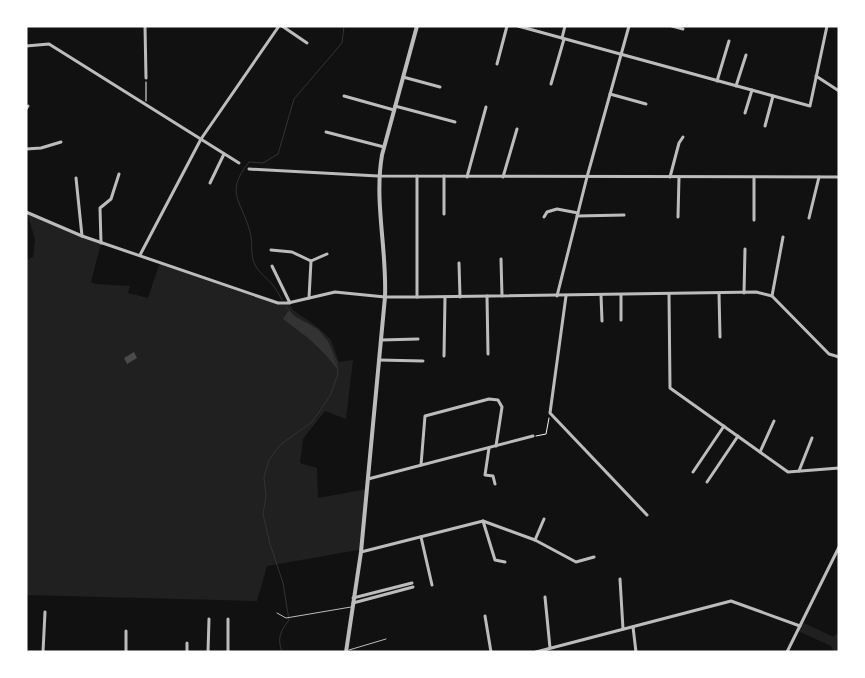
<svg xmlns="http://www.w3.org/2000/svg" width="865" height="678" viewBox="0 0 865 678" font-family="'Titillium Web',sans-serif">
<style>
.green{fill:#202020}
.water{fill:#333}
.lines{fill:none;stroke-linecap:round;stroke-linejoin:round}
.stream{stroke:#333;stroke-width:1}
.building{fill:#4a4a4a}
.path{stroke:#f5f5f5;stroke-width:1}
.service{stroke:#bcbcbc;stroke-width:1}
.minor{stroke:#bcbcbc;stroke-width:3}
.tertiary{stroke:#bcbcbc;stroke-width:4}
</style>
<rect width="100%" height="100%" fill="#111"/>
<g class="green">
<path d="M27 212 101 243 91 282 96 284 130 286 128 293 148 298 160 262 263 299 288 303 293 310 320 329 331 340 339 362 353 360 346 419 325 411 303 439 300 463 317 468 318 498 367 489 361 552 358 550 267 566 257 601 26 595V260L33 257 35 240Z"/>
<path d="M802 622 834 637 836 634 839 635V652H834L831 646 798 631Z"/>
</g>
<path class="water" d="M288 311C297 319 309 323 319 331 330 340 333 356 338 370 322 348 305 335 283 319Z"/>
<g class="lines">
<g class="stream">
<path d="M282 300C279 294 276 289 272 284 266 277 258 272 254 263 251 255 252 245 251 237 245 203 222 195 249 162L263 163 278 154 294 99 342 43 344 26"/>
<path d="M286 307 292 314"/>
<path d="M306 323 318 330 324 337"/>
<path d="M282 652C277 638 280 632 289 620L283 583 270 544 263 514 266 496 264 477 269 460 280 445 312 422 330 396 338 374 337 363 327 340"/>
</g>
</g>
<path class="building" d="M134 352 137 358 127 364 124 358Z"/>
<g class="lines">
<g class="path">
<path d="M146 101V82"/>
<path d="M536 436 546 434 549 418"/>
</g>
<g class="service">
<path d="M277 613 286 618 351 607"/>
<path d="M349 650 386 639"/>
</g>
<g class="minor">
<path d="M145 26 146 78"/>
<path d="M282 26 307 43"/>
<path d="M518 26 810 106 827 26"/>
<path d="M672 26 683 29"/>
<path d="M562 38 565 26"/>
<path d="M26 46 49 44 239 163"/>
<path d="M497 64 507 26"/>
<path d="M816 76 839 91"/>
<path d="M403 77 440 87"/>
<path d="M717 81 729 41"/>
<path d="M551 84 564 39"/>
<path d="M736 86 746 55"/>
<path d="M610 94 646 104"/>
<path d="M344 96 394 110"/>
<path d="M395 106 455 122"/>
<path d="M26 109 28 106"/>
<path d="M745 113 752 90"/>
<path d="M765 126 773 96"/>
<path d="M326 132 384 147"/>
<path d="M26 149 41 148 61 142"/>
<path d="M249 169 378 176 839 177"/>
<path d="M417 176V297"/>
<path d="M444 176V214"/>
<path d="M467 177 486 107"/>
<path d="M503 177 517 129"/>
<path d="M670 177 679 143 683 137"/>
<path d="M754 177V220"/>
<path d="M76 178 82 236"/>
<path d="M210 183 224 154"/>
<path d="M26 212 82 236 278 303H288L335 292 385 297H417L756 292 772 296 829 354 839 357"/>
<path d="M577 216 624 215"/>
<path d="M544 217 547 212 557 209 578 213"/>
<path d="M678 217 679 177"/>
<path d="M809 218 819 177"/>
<path d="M101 243 100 208 111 199 119 174"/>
<path d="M271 250 292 252 311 261 327 254"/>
<path d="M140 255 201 139 279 26"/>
<path d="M501 259 502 296"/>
<path d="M459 263 460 297"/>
<path d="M272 266 290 303"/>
<path d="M719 293 720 337"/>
<path d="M744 293 745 249"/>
<path d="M669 294 670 388 788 472 839 468"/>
<path d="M601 295 602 321"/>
<path d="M621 295V320"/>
<path d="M487 296 488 354"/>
<path d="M557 296 587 177 629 26"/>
<path d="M566 296 550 413 647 515"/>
<path d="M772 296 783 237"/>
<path d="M309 298 311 261"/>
<path d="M381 340 418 339"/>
<path d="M444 356 445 297"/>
<path d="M379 360 423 361"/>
<path d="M489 448 485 475 493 476 495 484"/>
<path d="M760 452 774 421"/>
<path d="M421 465 425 416 489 399 498 400 502 407 496 446"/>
<path d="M799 471 812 438"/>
<path d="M693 472 724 426"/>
<path d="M368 479 533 436"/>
<path d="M707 482 738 436"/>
<path d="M483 521 495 560 505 562"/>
<path d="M421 537 432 585"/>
<path d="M535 540 544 519"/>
<path d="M361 552 483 521 535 540 576 562 594 557"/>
<path d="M620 579 623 629"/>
<path d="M545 597 550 648"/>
<path d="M353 598 412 583"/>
<path d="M353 603 413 587"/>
<path d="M485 616 491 652"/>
<path d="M633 627 636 652"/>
<path d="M43 652 45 612"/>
<path d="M126 652V631"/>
<path d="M187 652V643"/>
<path d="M208 652 209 619"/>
<path d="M228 652V619"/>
<path d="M536 652 731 601 800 626"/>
<path d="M787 652 839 547"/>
</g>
<path class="tertiary" d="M346 652 361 552 385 297C387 249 374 202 382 155L417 26"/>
</g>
<rect width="865" height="678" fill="none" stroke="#ffffff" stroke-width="55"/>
</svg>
